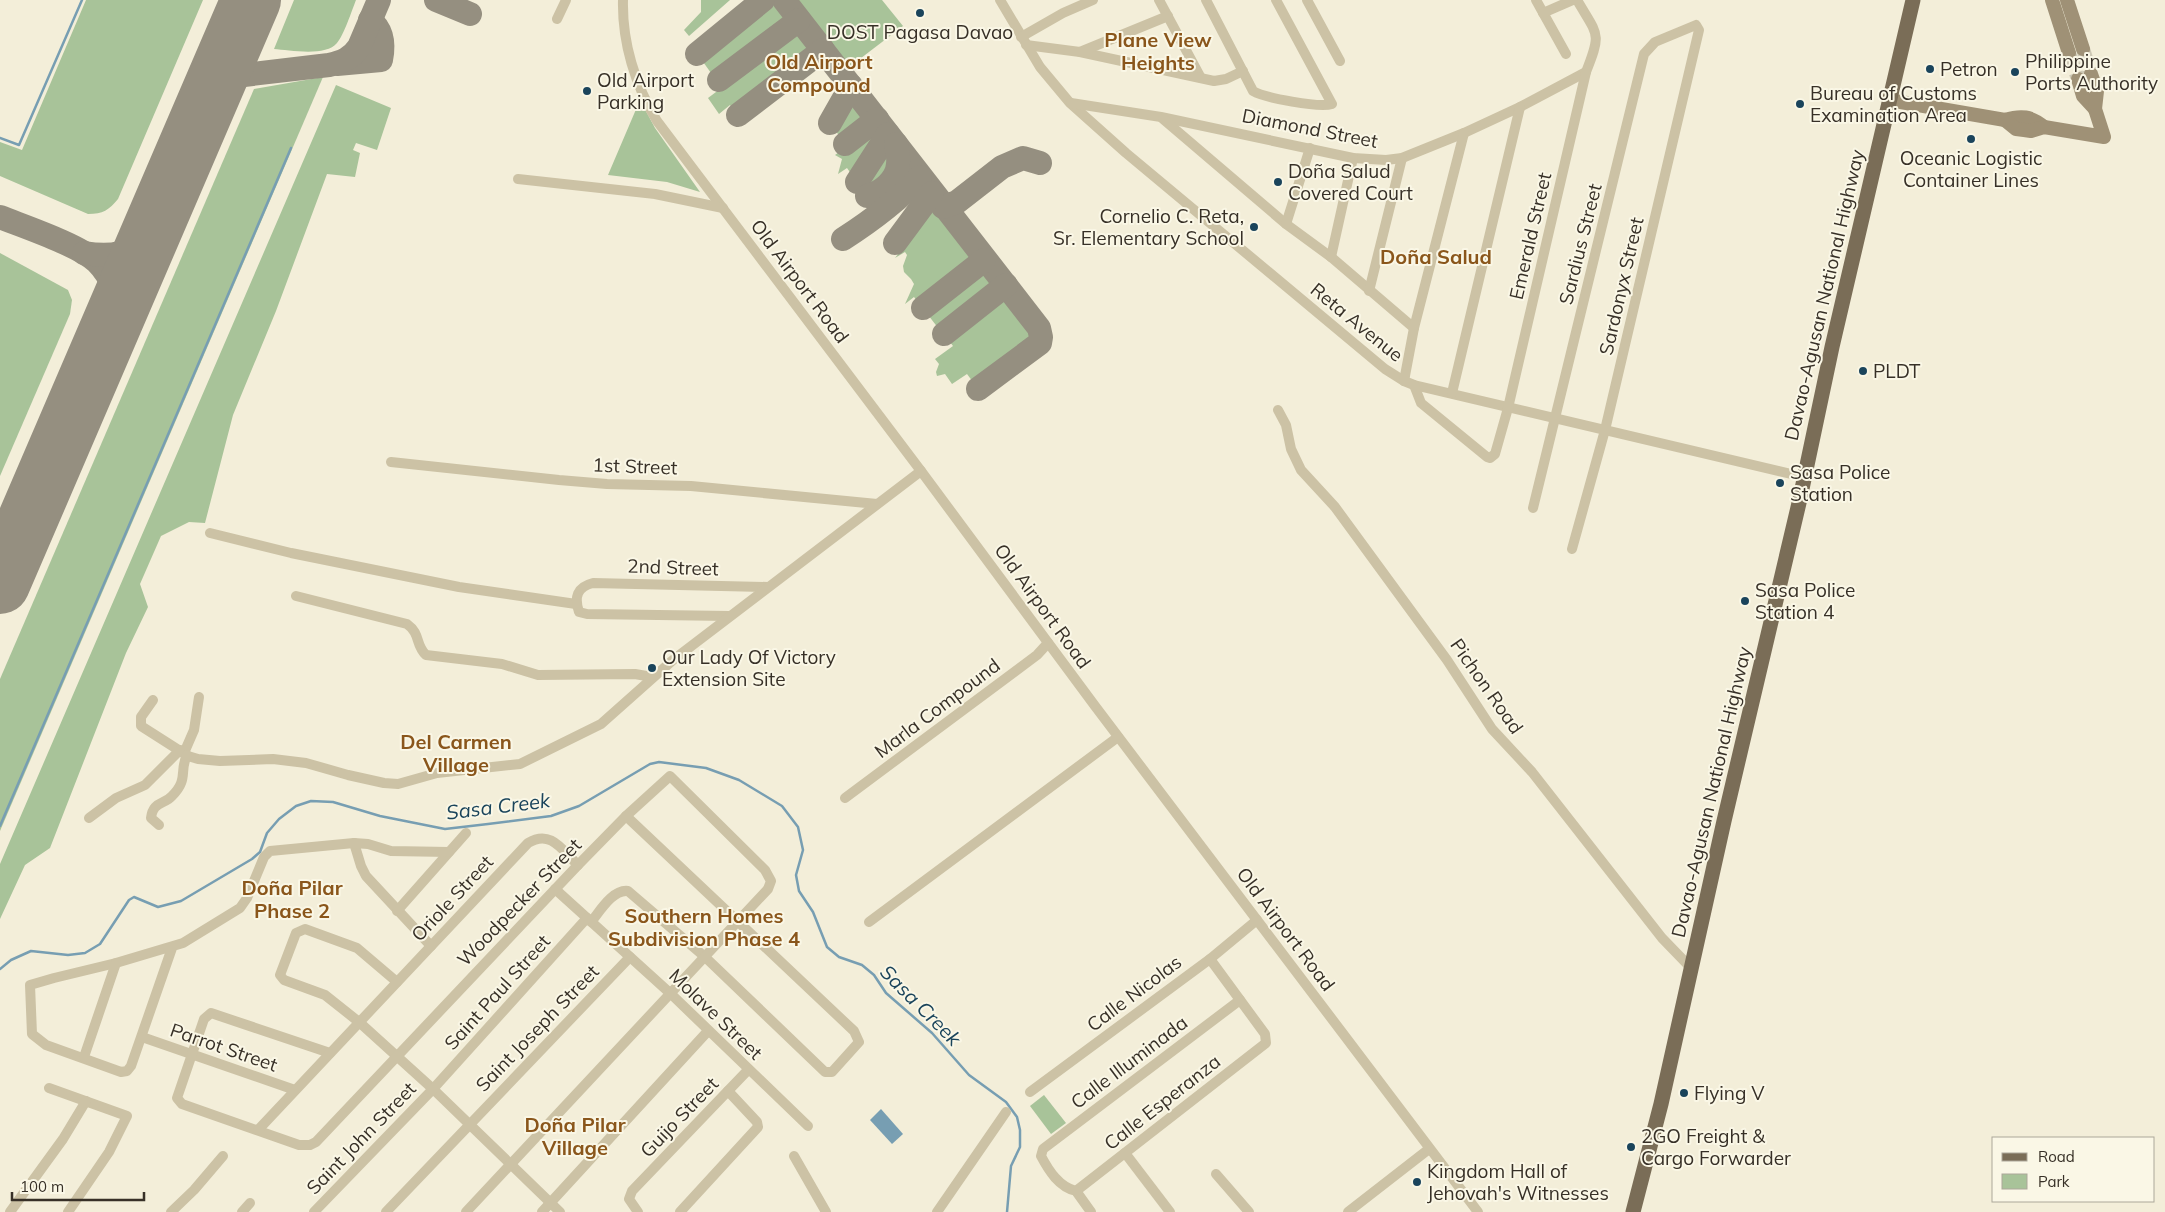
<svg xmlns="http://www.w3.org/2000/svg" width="2165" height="1212" viewBox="0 0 2165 1212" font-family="Mulish,sans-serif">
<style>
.green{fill:#a8c399}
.water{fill:#779eb2}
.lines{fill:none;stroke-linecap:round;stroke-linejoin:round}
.stream{stroke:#779eb2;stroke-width:2.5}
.taxiway{stroke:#958f80;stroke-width:24}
.runway{stroke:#958f80;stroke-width:60}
.secondary-tunnel{stroke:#cdc8b5;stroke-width:14;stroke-dasharray:14 7;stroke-linecap:butt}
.street{stroke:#ccc2a5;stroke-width:10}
.secondary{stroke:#9f9176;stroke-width:14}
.primary{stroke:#7a6d57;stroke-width:15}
.poi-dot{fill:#1a445b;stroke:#faf7e6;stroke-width:2}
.labels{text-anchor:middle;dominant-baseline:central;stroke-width:4;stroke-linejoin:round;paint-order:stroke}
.poi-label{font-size:19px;fill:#373027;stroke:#faf7e6;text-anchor:start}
.street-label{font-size:19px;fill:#373027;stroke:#faf7e6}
.neighbourhood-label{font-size:20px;font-weight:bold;fill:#8a561b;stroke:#faf7e6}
.water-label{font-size:20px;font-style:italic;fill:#1a445b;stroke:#faf7e6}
</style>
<rect width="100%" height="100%" fill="#f3eed9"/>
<g class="green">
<path d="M86 0H203L118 199C109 210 103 214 88 214L0 176V142L22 150Z"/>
<path d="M294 0H356C352 10 344 35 337 43 326 57 289 50 274 49Z"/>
<path d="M701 0H730L689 36 684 30 701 12Z"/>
<path d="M795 0H882L903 26 848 68Z"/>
<path d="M769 4 778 5 787 16V23L716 80 701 59Z"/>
<path d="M791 29 798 31 813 51 812 54 736 113 730 105 719 114 708 98 724 86 722 83Z"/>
<path d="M323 77 0 831V679L254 89Z"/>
<path d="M336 85 391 108 377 150 356 143 353 150 360 153 355 177 327 174 276 311 233 415 205 523 189 522 161 536 140 584 148 607 126 653 50 848 25 865 0 919V864Z"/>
<path d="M640 100 655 128 700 192 667 182 608 175Z"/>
<path d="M851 101 864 117 865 124 843 141 835 130V121Z"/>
<path d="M871 129C876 129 881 137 880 142L854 178 847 168 838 174 842 159 835 155Z"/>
<path d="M887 149C908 160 882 196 863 191L860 186 884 150Z"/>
<path d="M930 202 977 262 920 305 914 297 905 304 914 284 911 279 904 272 903 266 907 255 905 252 895 258 902 249 898 245Z"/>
<path d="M0 253 68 290 72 300 70 314 0 476Z"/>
<path d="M982 268 998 289 973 309 971 307 962 314 963 316 942 333 925 311Z"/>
<path d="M1001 293 1035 336 1033 343 979 384 973 382 967 374 952 384 945 374 937 376 936 372 939 364 935 359 953 346 946 337 967 321 969 324 979 316 976 313Z"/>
<path d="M1044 1095 1066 1123 1051 1134 1030 1106Z"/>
</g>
<path class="water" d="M881 1109 903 1134 892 1144 870 1120Z"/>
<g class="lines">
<g class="stream">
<path d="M0 138 19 145 82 0"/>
<path d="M0 826 291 148"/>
<path d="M0 969 11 960 31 951 68 955 85 953 100 944 129 900 134 897 158 907 181 901 252 859 260 852 267 833 279 819 296 806 311 801 333 802 380 816 445 829 488 824 551 816 579 806 650 764 659 762 706 768 739 780 782 806 798 827 803 850 796 875 799 891 813 912 827 947 839 957 862 965 874 975 886 993 932 1033 969 1075 1006 1102 1017 1117 1020 1130V1147L1011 1166 1007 1212"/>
</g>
<g class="taxiway">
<path d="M436 0 470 14"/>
<path d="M784 0 1039 328 1041 337 1040 343 978 389"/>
<path d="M697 54 763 0"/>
<path d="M337 64 381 60C384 45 383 30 370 20"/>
<path d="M218 78 329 65C342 62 351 59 359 47L379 0"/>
<path d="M719 80 799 20"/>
<path d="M738 115 823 50"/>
<path d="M830 123 851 86"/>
<path d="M845 144 877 119"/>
<path d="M857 182 888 134"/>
<path d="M867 196C881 193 897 180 898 164 899 158 897 150 896 144"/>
<path d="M943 207 957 202 1002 167 1023 158 1040 163"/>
<path d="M0 217C25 227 79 245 97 262 104 269 110 278 113 288 116 299 114 311 113 322"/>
<path d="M843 239C871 221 897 202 920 177"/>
<path d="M895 243 932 193"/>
<path d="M84 253C114 258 129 254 151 233"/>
<path d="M923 308 984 260"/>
<path d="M944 334 1006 285"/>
</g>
<path class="runway" d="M0 584 251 0"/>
<g class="secondary-tunnel">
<path d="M2083 49 2091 74"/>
<path d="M2069 53 2078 79"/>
</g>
<g class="street">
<path d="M623 0C622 42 635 85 657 121L921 471 1095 706 1478 1212"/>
<path d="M1000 0 1040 67 1070 103 1126 153 1385 369 1404 381 1414 385 1804 477"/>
<path d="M1159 0 1201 78"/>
<path d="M1206 0 1253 91C1265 98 1319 108 1332 104L1276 0"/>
<path d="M1307 0 1340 61"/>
<path d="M1536 0 1566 54"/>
<path d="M1543 13 1573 0"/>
<path d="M557 19 566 0"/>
<path d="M1021 37 1063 13 1093 0"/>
<path d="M1026 45 1080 52 1214 81 1226 79 1243 71"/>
<path d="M1080 52 1168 16"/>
<path d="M1071 103 1161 117 1353 158 1386 160 1402 158 1464 133 1520 107 1586 72"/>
<path d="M1163 119 1286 224 1331 257 1414 328"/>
<path d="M518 179 655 194 723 208"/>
<path d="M1286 224 1310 148"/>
<path d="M1331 257 1353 158"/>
<path d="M1369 291 1402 158"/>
<path d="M1404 381 1414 328 1464 133"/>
<path d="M1414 385 1421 403 1487 457 1490 458 1495 454 1508 408 1586 72C1602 32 1598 36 1577 0"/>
<path d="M1452 393 1520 107"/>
<path d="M1278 410 1286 425 1291 449 1301 470 1335 507 1447 660 1492 729 1532 772 1662 938 1691 968"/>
<path d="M391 462 559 480 607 484 691 486 877 504"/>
<path d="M1533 508 1644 54 1655 42 1696 25 1699 30 1605 430 1572 549"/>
<path d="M210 533 291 553 459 587 576 604"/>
<path d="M296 596 407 624C421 634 415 645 426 655L502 664 538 675 635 674 652 677"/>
<path d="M729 616 587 614 579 612C574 597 577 587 593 583L768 587"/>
<path d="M153 700 141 717V726L188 756 198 759 220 761 273 759 306 763 348 775 384 783 398 784 437 773 520 764 601 724 673 660 921 471"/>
<path d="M184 753 194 730 199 697"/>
<path d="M845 798 1037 655 1048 643"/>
<path d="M89 818 116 798 145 785 180 750"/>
<path d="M159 825 151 818C153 801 164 805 172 796 189 779 179 771 187 755"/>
<path d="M354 843 361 866 366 876 431 946"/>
<path d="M555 889 671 994 808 1126"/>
<path d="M397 911 466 833"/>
<path d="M591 922C600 911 613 889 628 891L705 957 825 1072H832L859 1042 854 1031 626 816"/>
<path d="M869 922 1118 737"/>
<path d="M172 948 131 1066 127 1071 121 1072 46 1045 32 1034 30 985 54 978 116 963 183 943 240 908 247 898 264 857 270 851 354 843 368 844 391 851 449 852"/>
<path d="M397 982 357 948 305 929 296 933 280 975 284 980 325 995 359 1022 433 1089 560 1212"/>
<path d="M142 1037 295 1090"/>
<path d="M330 1053 211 1013 204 1019 177 1098 182 1104 299 1145H310L316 1142 578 865 626 816 670 776 765 870 771 881 768 889 466 1212"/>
<path d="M84 1057 116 963"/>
<path d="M49 1088 127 1116 109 1152 68 1212"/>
<path d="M1030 1092 1210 959 1257 920"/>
<path d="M258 1130 528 843C551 829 562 850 578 865"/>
<path d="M1125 1153 1170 1212"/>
<path d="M794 1156 826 1212"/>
<path d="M1216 1174 1249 1212"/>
<path d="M1076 1191 1266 1043 1265 1034 1210 959"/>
<path d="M10 1212 63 1139 86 1101"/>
<path d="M171 1212 194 1190 223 1156"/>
<path d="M242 1212 250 1203"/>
<path d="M314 1212 433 1089 587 918"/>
<path d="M386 1212 630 957"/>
<path d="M542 1212 708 1031"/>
<path d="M638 1212 629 1199 632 1191 748 1070"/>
<path d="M680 1212 758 1127 757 1122 728 1091"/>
<path d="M937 1212 1006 1112"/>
<path d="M1091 1212 1076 1191C1059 1187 1049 1171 1041 1156L1043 1149 1240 1000"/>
<path d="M1348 1212 1429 1149"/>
</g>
<g class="secondary">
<path d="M2052 0 2069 53"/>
<path d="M2067 0 2083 49"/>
<path d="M2078 79 2083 96 2095 109"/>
<path d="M1889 100 2005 120C2021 115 2031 116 2044 127"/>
<path d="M2005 120 2016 129 2024 130 2031 131 2044 127 2104 137 2095 109 2097 91 2091 74"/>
</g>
<path class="primary" d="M1633 1212 1661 1104 1724 821 1799 503 1832 347 1913 0"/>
</g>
<g class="poi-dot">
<circle cx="920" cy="13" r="5"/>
<circle cx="1930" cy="69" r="5"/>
<circle cx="2015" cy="72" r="5"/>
<circle cx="587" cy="91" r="5"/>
<circle cx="1800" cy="104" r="5"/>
<circle cx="1971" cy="139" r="5"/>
<circle cx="1278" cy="182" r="5"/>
<circle cx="1254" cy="227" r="5"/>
<circle cx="1863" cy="371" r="5"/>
<circle cx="1780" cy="483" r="5"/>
<circle cx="1745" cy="601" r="5"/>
<circle cx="652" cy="668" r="5"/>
<circle cx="1684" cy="1093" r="5"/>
<circle cx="1631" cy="1147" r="5"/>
<circle cx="1417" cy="1182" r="5"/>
</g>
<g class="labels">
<g class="poi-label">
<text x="920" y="32" text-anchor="middle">DOST Pagasa Davao</text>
<text x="2025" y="61">Philippine<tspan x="2025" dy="22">Ports Authority</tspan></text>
<text x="1940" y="69">Petron</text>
<text x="597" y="80">Old Airport<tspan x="597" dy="22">Parking</tspan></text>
<text x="1810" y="93">Bureau of Customs<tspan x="1810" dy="22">Examination Area</tspan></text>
<text x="1971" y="158" text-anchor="middle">Oceanic Logistic<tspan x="1971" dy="22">Container Lines</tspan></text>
<text x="1288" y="171">Doña Salud<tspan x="1288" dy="22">Covered Court</tspan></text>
<text x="1244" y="216" text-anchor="end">Cornelio C. Reta,<tspan x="1244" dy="22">Sr. Elementary School</tspan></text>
<text x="1873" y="371">PLDT</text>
<text x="1790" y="472">Sasa Police<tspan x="1790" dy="22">Station</tspan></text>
<text x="1755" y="590">Sasa Police<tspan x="1755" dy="22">Station 4</tspan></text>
<text x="662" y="657">Our Lady Of Victory<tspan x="662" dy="22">Extension Site</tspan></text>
<text x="1694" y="1093">Flying V</text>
<text x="1641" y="1136">2GO Freight &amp;<tspan x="1641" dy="22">Cargo Forwarder</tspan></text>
<text x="1427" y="1171">Kingdom Hall of<tspan x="1427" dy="22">Jehovah's Witnesses</tspan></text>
</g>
<g class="street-label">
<text transform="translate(1310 128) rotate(11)">Diamond Street</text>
<text transform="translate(1530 236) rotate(-77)">Emerald Street</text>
<text transform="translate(1580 244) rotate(-76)">Sardius Street</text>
<text transform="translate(800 281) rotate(53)">Old Airport Road</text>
<text transform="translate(1621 286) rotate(-77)">Sardonyx Street</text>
<text transform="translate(1824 295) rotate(-77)">Davao-Agusan National Highway</text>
<text transform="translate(1357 322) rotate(39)">Reta Avenue</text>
<text transform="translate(635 466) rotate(2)">1st Street</text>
<text transform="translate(673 567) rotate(2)">2nd Street</text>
<text transform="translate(1043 606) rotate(54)">Old Airport Road</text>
<text transform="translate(1487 686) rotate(55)">Pichon Road</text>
<text transform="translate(937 708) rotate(-37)">Marla Compound</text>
<text transform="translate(1711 792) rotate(-77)">Davao-Agusan National Highway</text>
<text transform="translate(452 898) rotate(-47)">Oriole Street</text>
<text transform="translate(519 902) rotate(-46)">Woodpecker Street</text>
<text transform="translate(1286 929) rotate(53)">Old Airport Road</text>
<text transform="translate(497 992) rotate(-48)">Saint Paul Street</text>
<text transform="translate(1134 993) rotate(-37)">Calle Nicolas</text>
<text transform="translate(716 1014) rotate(44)">Molave Street</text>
<text transform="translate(537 1028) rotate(-46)">Saint Joseph Street</text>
<text transform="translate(224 1047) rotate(19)">Parrot Street</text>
<text transform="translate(1129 1062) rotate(-37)">Calle Illuminada</text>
<text transform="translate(1162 1102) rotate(-38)">Calle Esperanza</text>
<text transform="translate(679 1117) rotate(-46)">Guijo Street</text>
<text transform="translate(361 1138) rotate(-46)">Saint John Street</text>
</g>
<g class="neighbourhood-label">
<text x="1158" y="39">Plane View<tspan x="1158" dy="23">Heights</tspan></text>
<text x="819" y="61">Old Airport<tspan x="819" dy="23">Compound</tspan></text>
<text x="1436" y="256">Doña Salud</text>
<text x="456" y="741">Del Carmen<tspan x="456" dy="23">Village</tspan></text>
<text x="292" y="887">Doña Pilar<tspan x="292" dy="23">Phase 2</tspan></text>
<text x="704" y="915">Southern Homes<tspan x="704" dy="23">Subdivision Phase 4</tspan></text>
<text x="575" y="1124">Doña Pilar<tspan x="575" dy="23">Village</tspan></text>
</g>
<g class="water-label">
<text transform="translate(498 806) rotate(-7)">Sasa Creek</text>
<text transform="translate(921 1005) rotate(45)">Sasa Creek</text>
</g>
</g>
<rect x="1992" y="1137" width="162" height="65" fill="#faf7e6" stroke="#aca79a"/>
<rect x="2002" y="1153" width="25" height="8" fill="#7a6d57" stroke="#aca79a"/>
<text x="2038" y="1162" font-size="15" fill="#373027">Road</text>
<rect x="2002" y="1174" width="25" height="15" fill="#a8c399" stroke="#aca79a"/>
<text x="2038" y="1187" font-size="15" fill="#373027">Park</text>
<path d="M12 1192v8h132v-8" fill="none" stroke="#373027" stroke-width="2.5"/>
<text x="20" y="1192" font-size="15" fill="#373027" stroke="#faf7e6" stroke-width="4" paint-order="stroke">100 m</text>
</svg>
